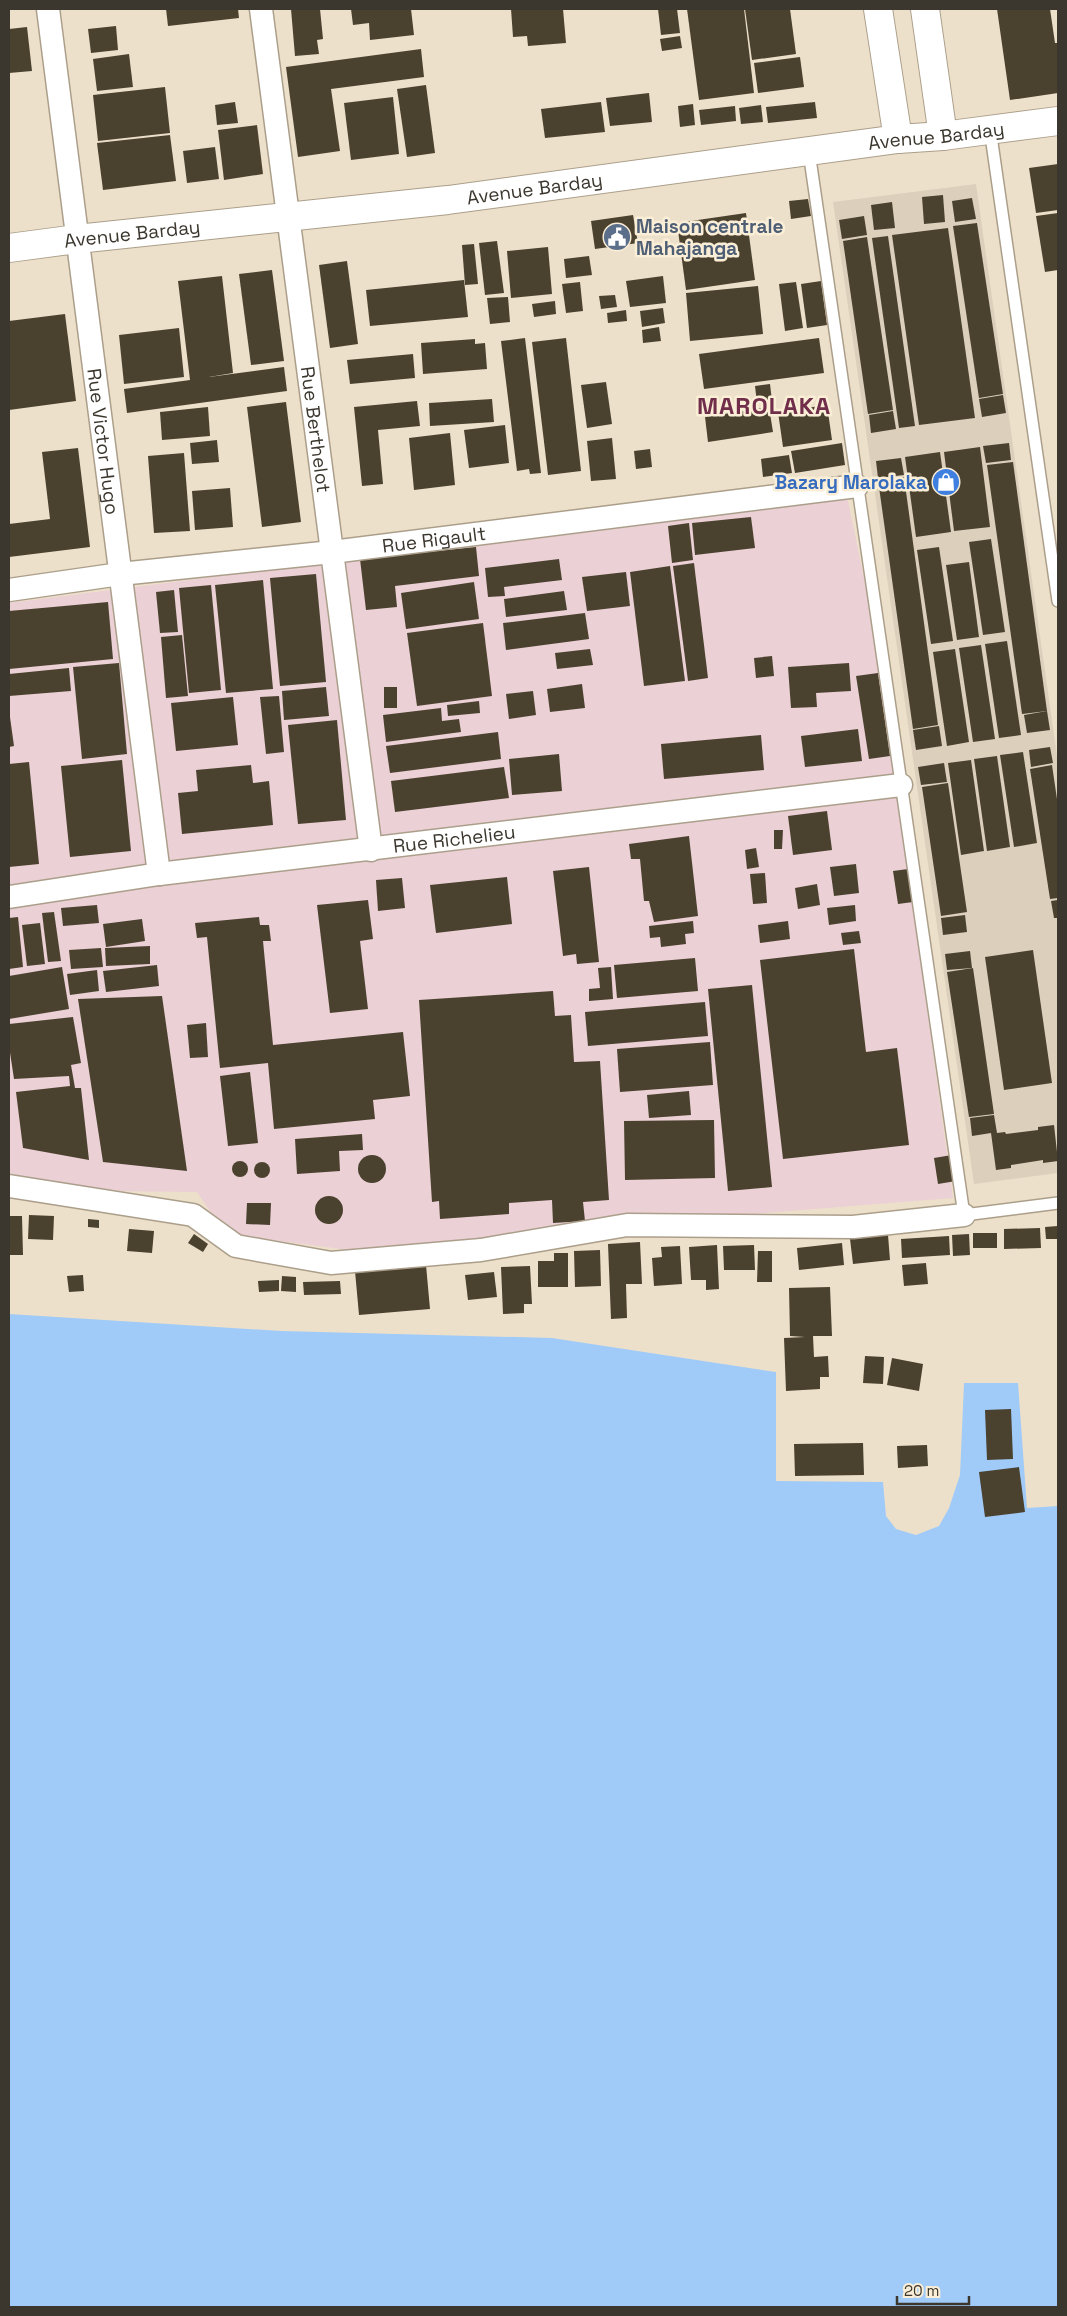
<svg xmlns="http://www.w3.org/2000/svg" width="1067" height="2316" viewBox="0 0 1067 2316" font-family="'Space Grotesk',sans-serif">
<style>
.commercial{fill:#dcd0bd}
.industrial{fill:#ebd0d5}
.water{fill:#a0cbf8}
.building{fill:#4b412f}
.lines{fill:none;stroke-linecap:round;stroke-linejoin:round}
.service-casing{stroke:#ab9f8b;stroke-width:14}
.minor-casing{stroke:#ab9f8b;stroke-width:25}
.secondary-casing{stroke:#ab9f8b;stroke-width:30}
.service{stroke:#fff;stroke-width:11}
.minor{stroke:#fff;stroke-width:22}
.secondary{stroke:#fff;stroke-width:28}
.labels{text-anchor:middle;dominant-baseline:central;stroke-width:5;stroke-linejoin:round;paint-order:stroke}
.street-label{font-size:19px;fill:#3c372e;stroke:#faeed7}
.service-label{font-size:19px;font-weight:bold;fill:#4e5e75;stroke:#faeed7;text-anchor:start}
.shop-label{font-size:19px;font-weight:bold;fill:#366cbe;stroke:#faeed7;text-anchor:end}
.district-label{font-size:24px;font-weight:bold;letter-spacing:1px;fill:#702e4a;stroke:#faeed7}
</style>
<rect width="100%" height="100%" fill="#ede0ca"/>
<path class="commercial" d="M976 184 1058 763V1173L974 1184 833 202Z"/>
<path class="industrial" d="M847 496 875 631 953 1198 591 1227 372 1253 225 1234 197 1192 98 1191 9 1179V603Z"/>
<path class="water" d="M9 1314 282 1331 552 1338 776 1372V1481L883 1482 886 1516 896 1529 916 1535 939 1526 949 1508 960 1475 964 1383H1018L1027 1508 1058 1506V2307H9Z"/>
<g class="building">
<path d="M166 9H238L239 18 168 26Z"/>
<path d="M291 9H320L323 39 317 40 319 54 295 56Z"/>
<path d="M351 9H411L414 35 370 40 369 23 353 25Z"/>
<path d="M511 9H563L566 43 528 46 527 36 513 37Z"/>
<path d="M658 9H677L680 33 661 35Z"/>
<path d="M687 9H744L754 93 699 100Z"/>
<path d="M745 9H790L796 54 752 60Z"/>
<path d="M997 9H1050L1055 43H1058V93L1010 100Z"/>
<path d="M116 26 118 50 91 53 88 29Z"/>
<path d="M27 27 32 71 9 73V29Z"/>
<path d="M680 36 682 48 662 51 660 39Z"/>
<path d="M421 49 424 77 331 89 340 151 298 157 286 67Z"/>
<path d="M129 54 133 87 97 91 93 59Z"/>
<path d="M800 57 804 87 758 93 754 63Z"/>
<path d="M426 85 435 153 407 157 397 89Z"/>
<path d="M165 87 170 133 98 141 93 95Z"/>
<path d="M649 93 652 122 610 126 606 98Z"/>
<path d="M393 97 399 154 351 160 344 103Z"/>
<path d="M235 102 238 123 217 125 215 105Z"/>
<path d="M601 102 605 132 545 138 541 109Z"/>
<path d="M815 102 817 118 768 123 766 107Z"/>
<path d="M693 104 695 125 680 127 678 106Z"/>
<path d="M761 105 763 122 741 124 739 108Z"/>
<path d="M735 106 736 121 701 125 699 110Z"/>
<path d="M257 125 263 174 224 180 218 130Z"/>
<path d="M170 135 176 181 103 190 97 143Z"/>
<path d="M215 147 219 179 187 183 183 151Z"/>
<path d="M1058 164V210L1036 213 1029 168Z"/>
<path d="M943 195 945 222 924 224 922 197Z"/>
<path d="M972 198 976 219 955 222 952 201Z"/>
<path d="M808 199 811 216 791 219 789 201Z"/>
<path d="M892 202 895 228 874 230 871 205Z"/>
<path d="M746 213 755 280 686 290 677 223Z"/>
<path d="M1058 213V270L1045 272 1036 216Z"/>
<path d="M633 215 638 243 595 249 591 221Z"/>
<path d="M864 216 867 235 842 239 839 220Z"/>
<path d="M977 223 1003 394 979 398 953 226Z"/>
<path d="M948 228 975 418 919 425 892 235Z"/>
<path d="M888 236 915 426 899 428 872 238Z"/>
<path d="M867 237 893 410 868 414 843 241Z"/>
<path d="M497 241 504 293 485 295 479 243Z"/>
<path d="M474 244 478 284 465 285 462 245Z"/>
<path d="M548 247 552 294 511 298 507 251Z"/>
<path d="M589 256 592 275 566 278 564 259Z"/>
<path d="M347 261 358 344 330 348 319 265Z"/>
<path d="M272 270 284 361 251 365 239 274Z"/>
<path d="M222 276 233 373 209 377 284 367 287 391 127 413 124 389 190 380 178 281Z"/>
<path d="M663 276 666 303 630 307 626 281Z"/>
<path d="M464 280 468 317 370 326 366 290Z"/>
<path d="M821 281 827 325 807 328 801 284Z"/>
<path d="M580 282 583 311 566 313 562 284Z"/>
<path d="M796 282 803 328 785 331 779 284Z"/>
<path d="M758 286 763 334 690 341 686 293Z"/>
<path d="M615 295 617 307 601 309 599 296Z"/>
<path d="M508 297 510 322 490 324 487 298Z"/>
<path d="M555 301 556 314 534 317 532 304Z"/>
<path d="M663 308 665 323 642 327 640 311Z"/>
<path d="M626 310 627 321 608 323 607 313Z"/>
<path d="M65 314 76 401 9 410V321Z"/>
<path d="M659 327 661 341 643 343 642 330Z"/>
<path d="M179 328 184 377 124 384 119 335Z"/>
<path d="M525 338 541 473 530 474 529 469 517 471 501 341Z"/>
<path d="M566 338 581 471 548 475 532 342Z"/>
<path d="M819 338 824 373 704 389 699 354Z"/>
<path d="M475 339V344L485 343 487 369 423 374 421 343Z"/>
<path d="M413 354 415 378 350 384 347 360Z"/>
<path d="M606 382 612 424 587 428 581 385Z"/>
<path d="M770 384 772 401 757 403 755 386Z"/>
<path d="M1003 395 1006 413 982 417 979 399Z"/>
<path d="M492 399 494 422 430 426 429 403Z"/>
<path d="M417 401 420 426 378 430 383 484 362 486 354 407Z"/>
<path d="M286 402 301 522 262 527 247 407Z"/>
<path d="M827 405 832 440 783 447 778 412Z"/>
<path d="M208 407 210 436 162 440 160 412Z"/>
<path d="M769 407 773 432 708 442 705 417Z"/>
<path d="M893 411 896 429 871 433 869 415Z"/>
<path d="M505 425 509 463 469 468 464 430Z"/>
<path d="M450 433 455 485 414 490 409 438Z"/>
<path d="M612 438 616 479 591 481 587 441Z"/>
<path d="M217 440 219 462 192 464 190 443Z"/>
<path d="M842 443 845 465 795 473 791 451Z"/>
<path d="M1009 443 1011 460 986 463 983 446Z"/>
<path d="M980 447 990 527 954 531 944 452Z"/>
<path d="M78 448 90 547 9 557V524L50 519 42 452Z"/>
<path d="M650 449 652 467 636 469 634 451Z"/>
<path d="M940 452 951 532 916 537 905 457Z"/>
<path d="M184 453 190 531 154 533 148 456Z"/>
<path d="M789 455 792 473 763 477 761 459Z"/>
<path d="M901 458 904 475 878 478 876 461Z"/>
<path d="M1013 462 1047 711 1022 714 987 465Z"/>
<path d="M904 477 938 725 913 729 878 480Z"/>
<path d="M230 488 233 527 195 530 192 491Z"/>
<path d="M751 517 755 548 695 555 692 523Z"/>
<path d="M689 523 693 560 672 563 668 526Z"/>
<path d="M991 539 1005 632 983 635 969 542Z"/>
<path d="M476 547 479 576 395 586 397 607 366 610 360 559Z"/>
<path d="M939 547 953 641 931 644 917 550Z"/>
<path d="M559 559 562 580 504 587 505 596 488 597 485 568Z"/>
<path d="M969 562 979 637 957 640 946 565Z"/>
<path d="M694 563 708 678 688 681 673 566Z"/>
<path d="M670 566 685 681 644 686 630 572Z"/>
<path d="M626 572 630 606 587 611 582 577Z"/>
<path d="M316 574 326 682 280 686 270 578Z"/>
<path d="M263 580 273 689 226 693 215 585Z"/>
<path d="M474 582 479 619 406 629 401 593Z"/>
<path d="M211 585 221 690 189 693 179 588Z"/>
<path d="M174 590 178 632 160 633 156 592Z"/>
<path d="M564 591 567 610 506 617 504 599Z"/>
<path d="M108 602 113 659 9 669V611Z"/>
<path d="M585 613 589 639 506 650 503 623Z"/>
<path d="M483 623 492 696 417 706 407 633Z"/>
<path d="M182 635 188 696 166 698 161 637Z"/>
<path d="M1007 641 1021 735 999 738 985 644Z"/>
<path d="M981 645 995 739 973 742 959 648Z"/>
<path d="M590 649 593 665 557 669 555 653Z"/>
<path d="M955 649 969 742 947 746 933 652Z"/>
<path d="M772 656 774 676 756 678 754 658Z"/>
<path d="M119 663 127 754 82 759 73 667Z"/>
<path d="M849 663 851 691 816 693 817 707 791 708 788 667Z"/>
<path d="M69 668 71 691 9 696V674Z"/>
<path d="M878 673 890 756 869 759 856 676Z"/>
<path d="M582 684 585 708 550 712 547 689Z"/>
<path d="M326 687 329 716 284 720 282 691Z"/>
<rect x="384" y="687" width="13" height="21"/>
<path d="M533 691 536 715 509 719 506 694Z"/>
<path d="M279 696 284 752 266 754 260 697Z"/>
<path d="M233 697 238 745 176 751 171 703Z"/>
<path d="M479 701 480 713 448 716 447 705Z"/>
<path d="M441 708 442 721 459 719 461 732 386 742 383 715Z"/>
<path d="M9 710 14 746 9 747Z"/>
<path d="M1047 711 1050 730 1027 733 1024 715Z"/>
<path d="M337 720 346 820 298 824 288 725Z"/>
<path d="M939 726 942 746 916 750 913 730Z"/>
<path d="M858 729 862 761 805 767 801 736Z"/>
<path d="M498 732 501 759 390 773 386 746Z"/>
<path d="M761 735 764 770 664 779 661 744Z"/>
<path d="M1050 747 1053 763 1031 767 1029 750Z"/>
<path d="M1023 752 1037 843 1014 847 1000 755Z"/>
<path d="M559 754 562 791 512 795 509 759Z"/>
<path d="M997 756 1010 847 987 851 974 759Z"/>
<path d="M122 760 131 851 70 857 61 766Z"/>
<path d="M971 760 984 851 961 855 948 763Z"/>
<path d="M29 762 39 864 9 867V764Z"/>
<path d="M944 763 947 782 921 785 918 767Z"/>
<path d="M251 765 253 783 269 781 273 825 182 834 178 793 198 791 196 770Z"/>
<path d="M1052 765 1058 806V898L1050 899 1030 769Z"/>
<path d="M504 767 509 798 395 812 391 781Z"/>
<path d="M948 783 967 912 941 916 922 787Z"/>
<path d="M827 811 832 850 793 855 788 816Z"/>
<path d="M774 830H783L782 849H774Z"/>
<path d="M689 836 698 916 654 922 649 901H644L640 859H631L629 844Z"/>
<path d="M756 848 759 867 747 869 745 850Z"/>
<path d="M856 864 859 893 834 896 830 867Z"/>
<path d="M589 867 599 962 577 964 576 954 563 956 553 871Z"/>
<path d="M908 869 913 902 898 904 893 871Z"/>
<path d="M765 873 767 903 753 904 750 874Z"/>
<path d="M507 877 512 924 436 933 430 885Z"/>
<path d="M402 878 405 908 378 911 376 880Z"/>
<path d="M817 884 820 905 798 909 795 888Z"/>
<path d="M368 900 373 939 360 941 368 1009 330 1013 317 905Z"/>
<path d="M1058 900V918H1054L1051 901Z"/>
<path d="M97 905 99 923 63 926 61 908Z"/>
<path d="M855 905 856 921 829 925 827 908Z"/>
<path d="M54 912 61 961 48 962 42 913Z"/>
<path d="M965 915 967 932 943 935 941 918Z"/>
<path d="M18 917 23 967 9 969V918Z"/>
<path d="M259 917 260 925H269L271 941H263L273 1045 403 1032 410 1096 373 1100 375 1119 274 1129 268 1063 220 1068 207 937 197 938 195 923Z"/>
<path d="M142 919 145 941 106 947 103 924Z"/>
<path d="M693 921 694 933 685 934 686 944 661 947 660 937 650 938 649 926Z"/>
<path d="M788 921 790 939 760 943 758 925Z"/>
<path d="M40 923 45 964 27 966 22 925Z"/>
<path d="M859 931 861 943 843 945 841 933Z"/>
<path d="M150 946V964L106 966 105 948Z"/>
<path d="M101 948 103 967 71 969 69 950Z"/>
<path d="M854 949 866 1052 897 1048 909 1145 783 1159 760 960Z"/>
<path d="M1033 950 1052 1083 1004 1090 985 957Z"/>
<path d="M970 951 972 968 947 970 945 954Z"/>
<path d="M695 958 698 991 617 998 614 965Z"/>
<path d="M157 965 159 986 106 992 103 971Z"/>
<path d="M62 967 69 1009 9 1019V976Z"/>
<path d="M611 967 613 999 589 1001V989L600 988 598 968Z"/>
<path d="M973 968 994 1114 969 1117 947 972Z"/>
<path d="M97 970 99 991 70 995 67 974Z"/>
<path d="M752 985 772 1187 728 1191 708 989Z"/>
<path d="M553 991 555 1016 571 1015 574 1062 600 1061 609 1200 583 1202 585 1221 553 1223 552 1200 509 1203V1214L440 1219 439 1201 432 1202 419 1000Z"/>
<path d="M162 996 187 1171 103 1162 78 999Z"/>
<path d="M705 1002 708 1036 588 1046 585 1012Z"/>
<path d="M73 1017 81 1063 71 1065 75 1088H81L89 1160 23 1148 16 1092 70 1086 69 1076 14 1079 9 1046V1024Z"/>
<path d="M206 1023 208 1057 190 1058 187 1025Z"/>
<path d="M710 1042 713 1085 620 1092 617 1049Z"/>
<path d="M250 1072 258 1143 228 1146 220 1076Z"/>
<path d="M689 1091 691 1115 649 1118 647 1095Z"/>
<path d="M994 1115 997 1133 1005 1132 1006 1134 1038 1130V1127L1054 1125 1058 1161 1043 1163V1160L1011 1165V1168L996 1170 991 1133 972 1136 970 1118Z"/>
<path d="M714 1120 715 1178 625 1180 624 1121Z"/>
<path d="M362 1134 363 1150 339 1151 340 1171 297 1174 295 1139Z"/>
<path d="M952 1155 956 1181 938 1184 934 1158Z"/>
<circle cx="372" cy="1169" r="14"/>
<circle cx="240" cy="1169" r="8"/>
<circle cx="262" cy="1170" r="8"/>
<circle cx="329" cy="1210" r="14"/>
<path d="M247 1203H271L270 1225 246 1224Z"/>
<path d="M29 1215 54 1216 53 1240 28 1239Z"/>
<path d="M9 1216H22L23 1255H9Z"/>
<path d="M88 1219 99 1220V1228L88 1227Z"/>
<path d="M1058 1226V1239H1046L1045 1227Z"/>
<path d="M1040 1228 1041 1248 1004 1249V1229Z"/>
<path d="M129 1229 154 1231 152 1253 127 1251Z"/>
<rect x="973" y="1233" width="24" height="15"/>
<path d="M194 1234 208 1244 203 1252 188 1243Z"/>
<path d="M969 1234 970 1255 953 1256 952 1235Z"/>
<path d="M888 1235 890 1260 853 1264 850 1239Z"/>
<path d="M949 1236 950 1255 902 1258 901 1239Z"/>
<path d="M640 1242 642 1284H626L627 1318 611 1319 608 1244Z"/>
<path d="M842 1243 844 1265 799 1270 797 1248Z"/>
<path d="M717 1245 719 1289 706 1290V1280H691L689 1247Z"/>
<path d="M754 1245 755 1270H724L723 1246Z"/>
<path d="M680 1246 682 1284 654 1286 652 1258 662 1257 661 1247Z"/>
<path d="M600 1250 601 1286 575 1287 574 1251Z"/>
<path d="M758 1251H772V1282H757Z"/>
<path d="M554 1253H568V1287H538V1261H554Z"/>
<path d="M926 1263 928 1284 904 1286 902 1265Z"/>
<path d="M426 1265 430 1309 359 1315 355 1271Z"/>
<path d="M530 1266 532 1304H524V1313L503 1314 501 1267Z"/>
<path d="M494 1272 497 1297 468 1300 465 1275Z"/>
<path d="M83 1275 84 1291 69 1292 67 1276Z"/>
<path d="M282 1276 296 1277V1292L281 1291Z"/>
<path d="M279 1280V1291L259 1292 258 1281Z"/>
<path d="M340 1281 341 1294 304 1295 303 1282Z"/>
<path d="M830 1287 832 1336H813L814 1357 828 1356 829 1377H820V1389L786 1391 784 1338 805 1337 790 1336 789 1288Z"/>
<path d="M865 1356 884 1357 883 1384 863 1383Z"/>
<path d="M892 1358 923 1364 919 1391 887 1385Z"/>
<path d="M1011 1409 1013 1459 987 1460 985 1410Z"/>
<path d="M863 1443 864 1475 795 1476 794 1444Z"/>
<path d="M927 1445 928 1466 898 1468 897 1446Z"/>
<path d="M1019 1467 1025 1512 985 1517 979 1472Z"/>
</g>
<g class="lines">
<defs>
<g id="service">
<path d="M990 129 1058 601"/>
<path d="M809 152 964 1215 1058 1203"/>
</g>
<g id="minor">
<path id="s1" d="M48 9 159 874"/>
<path id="s2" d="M261 9 371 850"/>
<path id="s3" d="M9 590 120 574 332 552 857 486"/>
<path id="s4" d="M9 897 159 874 901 785"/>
<path d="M9 1186 193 1215 236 1246 331 1263 481 1250 627 1225 853 1227 964 1215"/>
</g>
<g id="secondary">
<path d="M878 9 898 139"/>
<path d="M925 9 943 136"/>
<path id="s5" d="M9 248 77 239 448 200 898 139 943 136 1058 121"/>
</g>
</defs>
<use href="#service" class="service-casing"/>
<use href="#minor" class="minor-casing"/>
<use href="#secondary" class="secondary-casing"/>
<use href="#service" class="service"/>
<use href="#minor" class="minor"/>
<use href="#secondary" class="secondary"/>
</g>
<defs>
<symbol id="civic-disc" viewBox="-11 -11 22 22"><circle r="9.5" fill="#5c6f8a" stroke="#faeed7"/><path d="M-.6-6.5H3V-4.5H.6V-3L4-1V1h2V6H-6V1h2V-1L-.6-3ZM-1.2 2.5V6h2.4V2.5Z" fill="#fff"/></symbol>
<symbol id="shop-disc" viewBox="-11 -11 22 22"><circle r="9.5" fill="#3f7fe0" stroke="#faeed7"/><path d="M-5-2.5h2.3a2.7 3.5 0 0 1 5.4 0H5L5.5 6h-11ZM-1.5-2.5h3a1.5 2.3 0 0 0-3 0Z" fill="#fff"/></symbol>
</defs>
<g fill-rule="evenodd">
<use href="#civic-disc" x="601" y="221" width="32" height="32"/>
<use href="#shop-disc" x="930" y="466" width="32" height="32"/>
</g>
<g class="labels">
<g class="street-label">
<text stroke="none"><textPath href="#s5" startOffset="934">Avenue Barday</textPath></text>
<text stroke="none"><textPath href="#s5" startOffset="529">Avenue Barday</textPath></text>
<text stroke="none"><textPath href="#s5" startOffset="124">Avenue Barday</textPath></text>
<text stroke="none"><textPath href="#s2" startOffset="424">Rue Berthelot</textPath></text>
<text stroke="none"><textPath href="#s1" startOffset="436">Rue Victor Hugo</textPath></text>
<text stroke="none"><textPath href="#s3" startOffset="428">Rue Rigault</textPath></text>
<text stroke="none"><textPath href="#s4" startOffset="449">Rue Richelieu</textPath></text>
</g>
<g class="service-label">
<text x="636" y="226">Maison centrale<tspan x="636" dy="22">Mahajanga</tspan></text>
</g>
<g class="shop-label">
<text x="927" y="482">Bazary Marolaka</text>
</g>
<g class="district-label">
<text x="764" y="405">MAROLAKA</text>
</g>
</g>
<rect width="1067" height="2316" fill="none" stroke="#3c372e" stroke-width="20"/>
<path d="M897 2296v8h72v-8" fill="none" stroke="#3c372e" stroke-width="2.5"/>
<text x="904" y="2296" font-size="15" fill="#3c372e" stroke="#faeed7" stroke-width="4" paint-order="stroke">20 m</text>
</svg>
